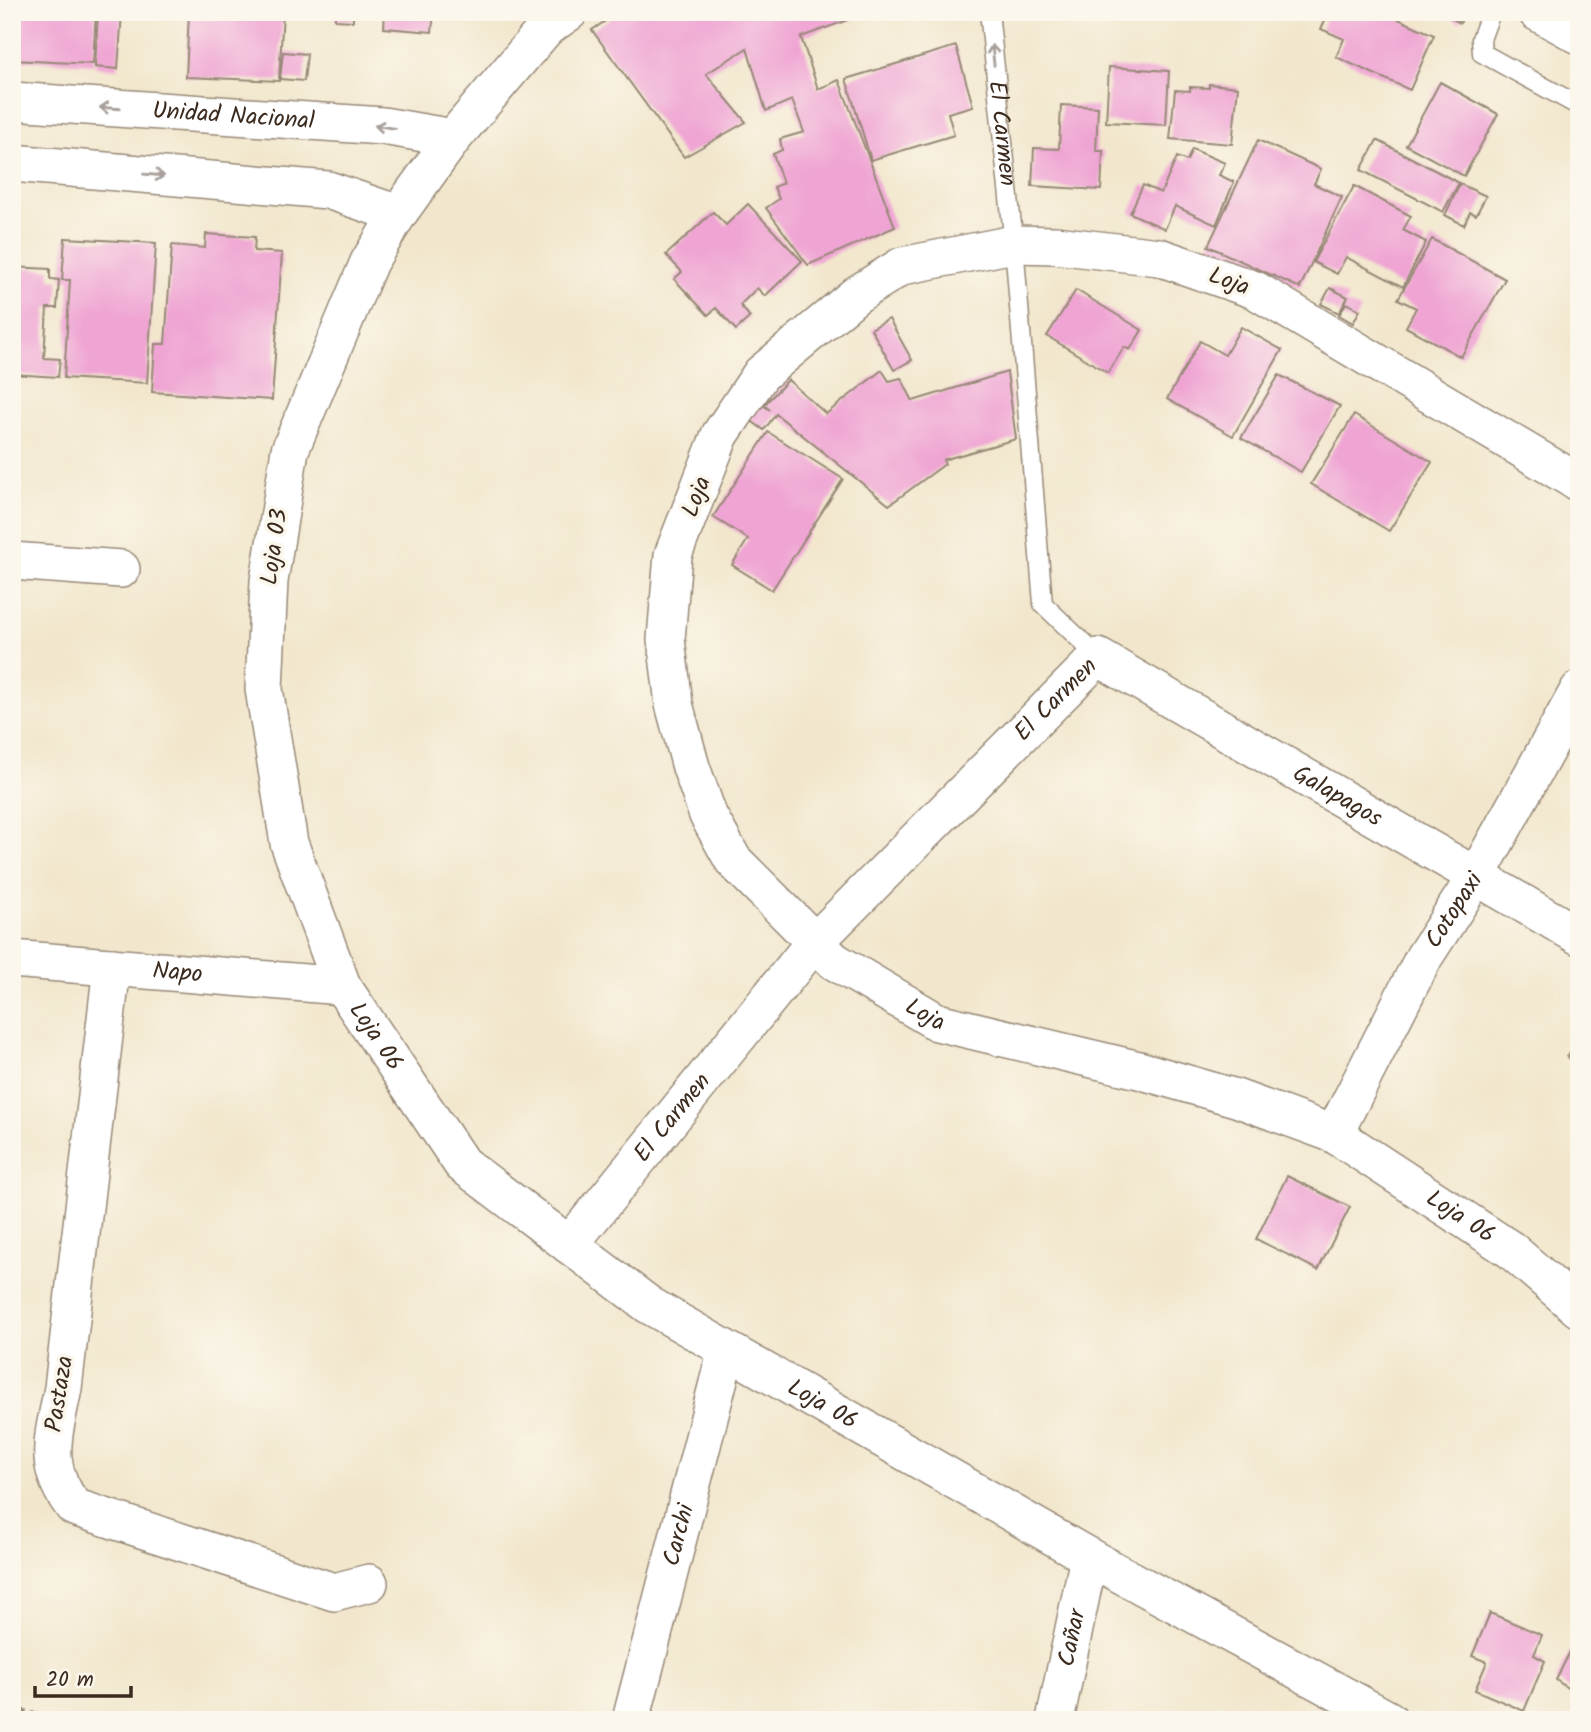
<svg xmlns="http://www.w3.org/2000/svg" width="1591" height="1732" viewBox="0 0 1591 1732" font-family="Kalam,sans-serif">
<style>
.building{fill:#efa4d3}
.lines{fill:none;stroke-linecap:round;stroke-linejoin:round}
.service-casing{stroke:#968876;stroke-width:21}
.minor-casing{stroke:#968876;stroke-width:40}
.path{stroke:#968876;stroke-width:4.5;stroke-dasharray:5 5;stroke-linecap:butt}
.service{stroke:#fff;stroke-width:18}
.minor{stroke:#fff;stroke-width:37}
.oneway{stroke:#a79f9a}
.labels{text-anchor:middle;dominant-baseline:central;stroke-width:7;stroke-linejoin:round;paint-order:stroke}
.street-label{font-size:24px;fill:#3b2a1e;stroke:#fbf7ec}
</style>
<rect width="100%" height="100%" fill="#fbf7ec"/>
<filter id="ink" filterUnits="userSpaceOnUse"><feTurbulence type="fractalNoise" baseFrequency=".0143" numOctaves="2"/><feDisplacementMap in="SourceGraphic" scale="14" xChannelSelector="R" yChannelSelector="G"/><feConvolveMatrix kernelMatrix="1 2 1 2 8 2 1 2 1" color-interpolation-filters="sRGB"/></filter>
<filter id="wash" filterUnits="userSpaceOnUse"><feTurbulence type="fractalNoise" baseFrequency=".00686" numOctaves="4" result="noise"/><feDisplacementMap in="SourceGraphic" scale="28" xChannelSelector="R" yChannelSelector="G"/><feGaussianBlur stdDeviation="1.57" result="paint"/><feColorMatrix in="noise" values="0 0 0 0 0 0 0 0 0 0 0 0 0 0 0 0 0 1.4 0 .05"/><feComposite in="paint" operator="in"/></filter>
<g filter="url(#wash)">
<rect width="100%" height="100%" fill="#f2e7cd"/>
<g id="blocks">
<g class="building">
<path d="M12 12H96L93 64 12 60Z"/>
<path d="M98 12H122L118 69 95 67Z"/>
<path d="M189 12H283L279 81 186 77Z"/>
<path d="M335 12H353V21L335 20Z"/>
<path d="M385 12H434L432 32 384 28Z"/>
<path d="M619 12H845L848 20 801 37 818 89 839 80 895 227 808 265 766 208 779 199 774 187 783 183 773 154 782 150 780 139 804 132 792 100 766 111 747 48 706 74 746 122 684 157 592 30Z"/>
<path d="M1139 12H1153V18L1139 16Z"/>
<path d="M1329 12H1399L1396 18 1434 35 1410 90 1336 57 1344 39 1321 29Z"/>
<path d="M1441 12H1466L1460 23Z"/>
<path d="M956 46 973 106 948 113 954 135 871 160 846 79Z"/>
<path d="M283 52 307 54 304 81 280 79Z"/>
<path d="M1109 67 1169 71 1166 125 1106 122Z"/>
<path d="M1440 82 1498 114 1464 176 1406 145Z"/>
<path d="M1209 84 1238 87 1232 144 1170 139 1175 90 1190 91V87L1209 88Z"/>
<path d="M1061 105 1098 107 1096 151H1103L1101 190 1032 186 1034 148 1059 149Z"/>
<path d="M1258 140 1321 169 1314 184 1342 197 1300 288 1208 246Z"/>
<path d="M1377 140 1459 183 1443 212 1361 170Z"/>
<path d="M1192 149 1225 163 1219 175 1234 182 1216 225 1175 206 1165 229 1130 213 1143 185 1161 193 1177 157 1187 161Z"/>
<path d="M1460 184 1486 196 1476 215 1470 212 1464 225 1445 215Z"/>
<path d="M1354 186 1411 216 1403 230 1426 242 1403 287 1346 257 1337 274 1313 262Z"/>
<path d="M748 204 802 261 765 296 757 288 740 305 750 317 736 330 716 308 708 315 674 279 682 272 666 255 713 212 726 225Z"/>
<path d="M206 234 255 237 254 251 282 253 272 400 152 392 155 344H165L172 245 205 248Z"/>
<path d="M65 238 156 243 147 383 64 378 70 280H62Z"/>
<path d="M1432 239 1505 279 1461 357 1406 327 1416 308 1398 299Z"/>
<path d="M12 267 50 269V279L59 280 57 308H47L44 358 60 359 58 377 12 374Z"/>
<path d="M1330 288 1348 297 1339 313 1321 304Z"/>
<path d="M1076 290 1142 330 1130 350 1124 347 1108 373 1047 336Z"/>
<path d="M1346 303 1360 310 1353 323 1339 315Z"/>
<path d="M889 319 912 360 894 370 871 329Z"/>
<path d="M1241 327 1282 350 1233 436 1167 399 1200 341 1225 355Z"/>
<path d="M882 370 889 381 901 378 913 401 1007 372 1016 439 943 460 945 464 889 505 776 414 764 430 746 417 758 402 770 410 764 405 788 380 826 414Z"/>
<path d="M1279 375 1340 406 1301 472 1241 438Z"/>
<path d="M1354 415 1432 462 1389 531 1311 484Z"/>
<path d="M768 432 843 479 772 590 732 565 748 539 713 517Z"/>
<path d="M1579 1040V1066L1567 1057Z"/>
<path d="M1287 1176 1350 1207 1318 1270 1256 1239Z"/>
<path d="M1490 1613 1542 1635 1534 1655 1545 1661 1524 1711 1475 1690 1487 1662 1472 1656Z"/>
<path d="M1579 1633V1696L1556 1680Z"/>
</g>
</g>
</g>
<g filter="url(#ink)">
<use href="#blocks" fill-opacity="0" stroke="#968876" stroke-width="2"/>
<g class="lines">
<defs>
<g id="service">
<path id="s1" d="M989 12 1014 244 1043 604 1098 657"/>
<path d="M1491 12 1481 39 1482 53 1579 106"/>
</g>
<g id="minor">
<path id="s2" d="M569 12 546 28 453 138 398 214 369 262 290 450 269 581 264 689 289 843 342 986 462 1164 649 1305 1089 1557 1389 1720"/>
<path d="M1537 12 1579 35"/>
<path id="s3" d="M12 101 383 126 453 138"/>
<path d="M12 163 328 190 398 214"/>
<path id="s4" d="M1579 483 1255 290 1159 257 1055 245 1014 244 902 266 856 295 761 374 720 435 673 555 666 639 674 704 691 767 708 815 733 860 834 961 937 1022 1139 1070 1236 1098 1334 1134 1511 1250 1579 1309"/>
<path d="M12 561 121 569"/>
<path id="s5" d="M12 959 342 986"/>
<path d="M112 967 63 1388C54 1436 41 1465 74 1507L334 1592 369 1583"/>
<path id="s6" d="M1334 1134 1424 957 1477 875 1579 690"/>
<path id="s7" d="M569 1245 813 944 1098 657 1579 936"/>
<path id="s8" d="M631 1720 726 1352"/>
<path id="s9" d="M1055 1720 1089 1557"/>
</g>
</defs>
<use href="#service" class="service-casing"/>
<use href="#minor" class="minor-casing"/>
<path class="path" d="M12 1708 58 1720"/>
<use href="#service" class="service"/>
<use href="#minor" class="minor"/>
</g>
<defs><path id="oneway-shaft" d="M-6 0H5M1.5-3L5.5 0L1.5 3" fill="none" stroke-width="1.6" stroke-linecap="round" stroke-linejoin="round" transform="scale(1.75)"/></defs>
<g class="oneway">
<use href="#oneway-shaft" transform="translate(993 55) rotate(-96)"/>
<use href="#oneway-shaft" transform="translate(110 108) rotate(-176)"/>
<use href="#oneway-shaft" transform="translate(385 127) rotate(-172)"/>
<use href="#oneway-shaft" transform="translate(154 175) rotate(5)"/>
</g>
</g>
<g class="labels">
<g class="street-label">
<text stroke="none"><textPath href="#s3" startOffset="222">Unidad Nacional</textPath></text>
<text stroke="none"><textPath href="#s1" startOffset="122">El Carmen</textPath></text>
<text transform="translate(1229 282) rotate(20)">Loja</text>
<text transform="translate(697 497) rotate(-69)">Loja</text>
<text transform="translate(275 547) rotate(-82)">Loja 03</text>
<text stroke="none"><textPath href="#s7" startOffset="732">El Carmen</textPath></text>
<text stroke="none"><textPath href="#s7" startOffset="1069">Galapagos</textPath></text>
<text stroke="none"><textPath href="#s6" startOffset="254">Cotopaxi</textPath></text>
<text stroke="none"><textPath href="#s5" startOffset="166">Napo</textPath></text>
<text stroke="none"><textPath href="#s4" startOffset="1685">Loja</textPath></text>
<text stroke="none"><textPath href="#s2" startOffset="1136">Loja 06</textPath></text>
<text stroke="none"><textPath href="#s7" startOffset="164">El Carmen</textPath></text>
<text stroke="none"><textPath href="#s4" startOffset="2263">Loja 06</textPath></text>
<text transform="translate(60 1394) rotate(-81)">Pastaza</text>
<text stroke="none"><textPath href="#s2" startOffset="1724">Loja 06</textPath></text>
<text stroke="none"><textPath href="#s8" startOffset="191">Carchi</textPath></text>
<text stroke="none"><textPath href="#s9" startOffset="84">Cañar</textPath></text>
</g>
</g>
<rect width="1591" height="1732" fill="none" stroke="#fbf7ec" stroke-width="42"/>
<path d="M35 1686v10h96v-10" fill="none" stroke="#3b2a1e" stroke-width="3.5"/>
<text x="46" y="1686" font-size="21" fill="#3b2a1e" stroke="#fbf7ec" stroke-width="5" paint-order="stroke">20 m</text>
</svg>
